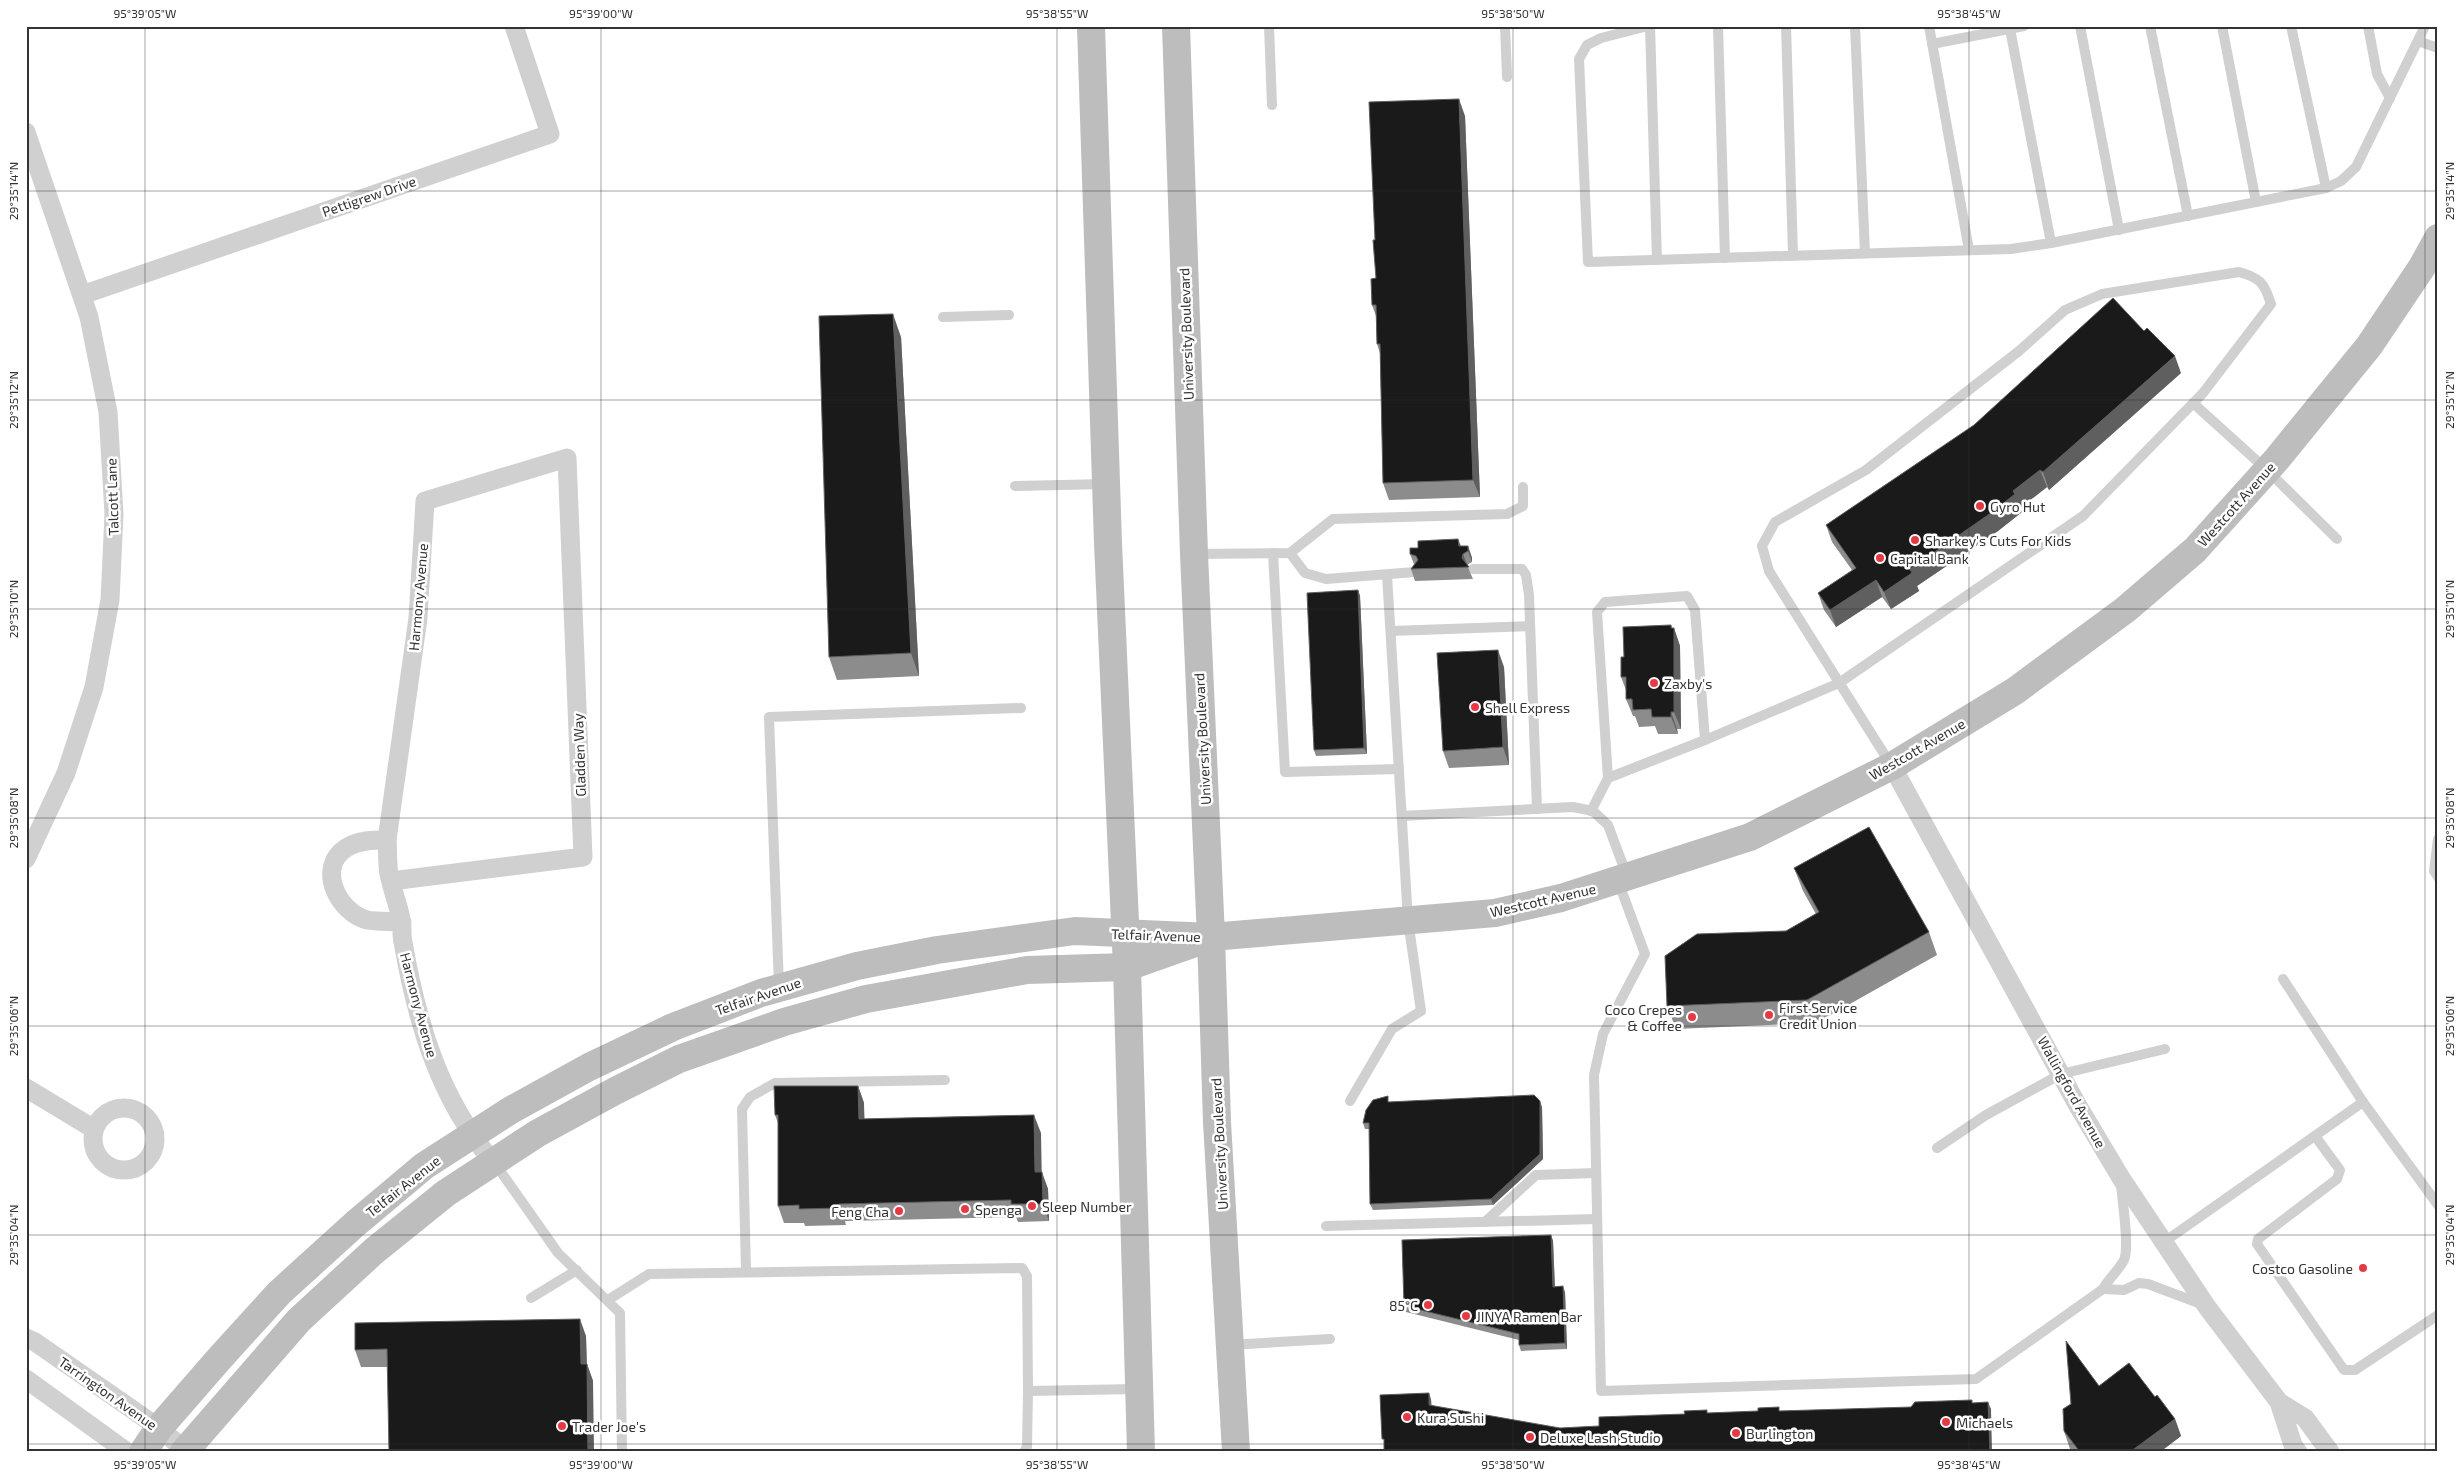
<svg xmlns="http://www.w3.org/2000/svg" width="2464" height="1478" viewBox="0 0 2464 1478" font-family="'Exo 2',sans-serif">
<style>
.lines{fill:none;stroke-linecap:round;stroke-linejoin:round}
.lane{stroke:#d0d0d0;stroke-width:10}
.street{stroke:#d0d0d0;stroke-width:19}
.secondary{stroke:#bdbdbd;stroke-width:28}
.wall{fill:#8c8c8c}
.shaded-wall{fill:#5f5f5f}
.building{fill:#1a1a1a;stroke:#5f5f5f}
.ticks{fill:none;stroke:#333;stroke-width:1;stroke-opacity:0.45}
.poi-dot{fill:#e63946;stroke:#fff;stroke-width:2}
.labels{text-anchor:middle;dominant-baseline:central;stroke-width:5;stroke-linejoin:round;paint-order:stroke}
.street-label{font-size:14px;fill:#333;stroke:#fff}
.poi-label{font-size:14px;fill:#333;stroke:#fff;text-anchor:start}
.neatline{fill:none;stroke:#333;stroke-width:2}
.ticks-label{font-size:12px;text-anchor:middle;fill:#333}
</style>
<rect width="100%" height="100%" fill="#fff"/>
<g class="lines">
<g class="lane">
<path d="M1269 26 1272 105"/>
<path d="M1505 26 1507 77"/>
<path d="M1648 26 1601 38 1587 45 1579 59 1588 262 2011 249 2051 243 2326 188 2341 181 2356 167 2425 26"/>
<path d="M1650 26 1657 260"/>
<path d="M1718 26 1725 258"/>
<path d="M1786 26 1793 255"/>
<path d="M1855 26 1865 253"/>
<path d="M1929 26 1969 250"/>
<path d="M2080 26 2119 230"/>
<path d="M2150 26 2188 216"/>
<path d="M2222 26 2256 202"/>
<path d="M2291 26 2326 188"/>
<path d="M2368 26 2377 74 2390 98"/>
<path d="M2010 29 2051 243"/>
<path d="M2418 41 2438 48"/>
<path d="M1932 44 2024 26"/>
<path d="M943 317 1009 315"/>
<path d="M2193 403 2267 470 2337 539"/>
<path d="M1015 486 1106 484"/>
<path d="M1273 553 1285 772 1399 769"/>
<path d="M1290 553 1305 573 1326 579 1415 572"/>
<path d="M1195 554 1290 553 1333 519 1507 514 1523 506V487"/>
<path d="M1473 569H1522L1526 575 1529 595 1537 809"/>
<path d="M1391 631 1530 626"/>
<path d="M1608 778 1597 612 1605 602 1687 596 1695 610 1705 740"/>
<path d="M1591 811 1608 778 1705 740 1839 683 2083 516 2203 393 2271 304C2264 282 2260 278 2239 272L2102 294 2065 310 2019 351 1866 470 1775 522 1762 546 1769 571 1891 765"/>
<path d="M1402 816 1573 807 1593 811 1608 825 1627 876"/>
<path d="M2438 839 2434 871 2438 877"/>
<path d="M1618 881 1645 954 1603 1034 1594 1075 1601 1391 1976 1379 2103 1289C2109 1278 2119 1270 2124 1260 2130 1247 2122 1200 2121 1184"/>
<path d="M2283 979 2363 1102 2438 1205"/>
<path d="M779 987 769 717 1021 708"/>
<path d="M1350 1101 1392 1029 1421 1011 1408 920 1387 575"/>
<path d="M2315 1136 2340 1170 2337 1179 2258 1239 2257 1244 2344 1370H2355L2438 1315"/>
<path d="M1937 1148 1986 1115 2061 1074 2165 1049"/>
<path d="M494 1162 558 1253 620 1313 622 1452"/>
<path d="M1485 1222 1536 1175 1596 1173"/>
<path d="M1326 1226 1597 1219"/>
<path d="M2164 1242 2363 1102"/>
<path d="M746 1271 742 1109 750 1097 775 1083 945 1080"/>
<path d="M2103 1289 2124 1290 2139 1283 2148 1284 2204 1305"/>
<path d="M531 1298 577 1270"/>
<path d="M608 1300 649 1274 1022 1268 1027 1276 1028 1391 1137 1389"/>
<path d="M1230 1345 1330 1339"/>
<path d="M1024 1452 1027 1447 1028 1391"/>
</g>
<g class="street">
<path d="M26 132 89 317 108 412 114 514 110 600 94 687 66 773 26 859"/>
<path d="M82 295 550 134 514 26"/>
<path d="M1892 766 2078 1106 2121 1178 2207 1307 2279 1402 2293 1445 2298 1452"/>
<path d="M387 840C373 840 359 840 346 848 316 868 338 912 367 920 377 922 391 921 402 922"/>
<path d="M391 881 583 857 567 458 425 501 418 618 387 840C388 851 387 863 389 874 392 889 398 904 401 919 403 926 401 934 403 942 417 1023 439 1098 493 1162"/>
<path d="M26 1088 94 1129"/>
<circle cx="124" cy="1139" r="31"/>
<path d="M26 1338 35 1342 159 1428 187 1452"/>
<path d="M26 1379 127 1452"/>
<path d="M2279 1402 2305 1418 2330 1452"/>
</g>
<g class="secondary">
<path d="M1091 26 1108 543 1127 967 1141 1452"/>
<path d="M1176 26 1194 554 1211 937 1217 1122 1236 1452"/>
<path d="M143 1452 159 1428 219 1359 279 1293 355 1224 424 1166 511 1110 589 1067 673 1027 761 993 857 966 937 950 1075 931 1211 937 1495 913 1561 898 1750 837 1892 766 2015 691 2125 610 2195 550 2277 459 2369 346 2422 267 2438 238"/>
<path d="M184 1452 299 1320 374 1251 446 1193 538 1133 615 1091 679 1059 784 1022 866 999 1027 970 1127 967 1198 942"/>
</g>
</g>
<g class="wall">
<path d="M1465 116 1480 497 1389 500 1383 483 1380 353 1377 344 1376 316 1372 305 1376 278 1375 240Z"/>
<path d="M901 337 919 676 837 680 829 657Z"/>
<path d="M2181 373 2049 490 2047 487 2020 508 2022 512 1998 531 1917 586 1919 591 1891 609 1882 597 1836 627 1824 610 1818 593 1852 570 1832 542 1826 525Z"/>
<path d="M1458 539 1461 546H1468L1472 558V562L1467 565 1473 579 1415 581 1411 569 1414 564 1410 554 1418 548Z"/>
<path d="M1358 590 1360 596 1367 754 1316 756 1314 750Z"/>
<path d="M1671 625 1672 628H1674L1680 646 1681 729H1677L1678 734H1658L1655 726 1639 727 1635 716H1633L1626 699V690L1621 677 1624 657Z"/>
<path d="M1504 667 1509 765 1449 768 1443 751Z"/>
<path d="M1794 868 1929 932 1937 955 1816 1023 1676 1029 1667 1006 1786 931 1816 914 1803 891Z"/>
<path d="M858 1086 864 1103V1119L1041 1133V1172L1048 1189 1049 1221 1018 1222 1016 1217 845 1221 846 1225 805 1226 804 1223H784L778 1206V1123L775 1115Z"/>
<path d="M1390 1102 1542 1107 1543 1159 1493 1205 1373 1210 1370 1204 1369 1129H1365L1363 1123Z"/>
<path d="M1551 1235 1553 1241 1555 1286 1565 1292 1567 1349 1521 1351 1519 1345V1340L1406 1312 1404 1306Z"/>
<path d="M586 1336 587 1364 593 1381 388 1367H361L355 1350Z"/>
<path d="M2099 1386 2155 1397 2175 1419 2181 1436 2160 1452H2073L2070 1449 2064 1431Z"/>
</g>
<g class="shaded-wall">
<path d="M1459 99 1465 116 1480 497 1473 480Z"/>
<path d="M893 314 901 337 919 676 911 653Z"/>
<path d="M2175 356 2181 373 2049 490 2043 472Z"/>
<path d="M2040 470 2047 487 2020 508 2022 512 1998 531 1917 586 1919 591 1891 609 1884 592 1910 569 2013 491Z"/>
<path d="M1458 539 1462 551 1467 565 1462 558 1459 546Z"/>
<path d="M1468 546 1472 558V562L1468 551Z"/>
<path d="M1876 580 1882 597 1836 627 1830 610Z"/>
<path d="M1358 590 1360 596 1367 754 1364 748Z"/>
<path d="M1671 625 1674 633V628L1680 646 1681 729 1674 712Z"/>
<path d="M1498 650 1504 667 1509 765 1503 747Z"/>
<path d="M1671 712 1677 729 1678 734 1671 717Z"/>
<path d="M858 1086 864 1103 865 1136 859 1119Z"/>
<path d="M1540 1101 1542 1107 1543 1159 1493 1205 1491 1199Z"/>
<path d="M1034 1115 1041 1133 1042 1189 1035 1172Z"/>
<path d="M1042 1172 1048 1189 1049 1221 1043 1204Z"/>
<path d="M1551 1235 1553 1241 1555 1292 1553 1287Z"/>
<path d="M1563 1286 1565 1292 1567 1349 1565 1343Z"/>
<path d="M580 1319 586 1336 587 1381 581 1364Z"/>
<path d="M587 1364 593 1381 594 1452H588Z"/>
<path d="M1429 1393 1431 1399 1432 1411 1429 1405Z"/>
<path d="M1988 1402 1991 1409 1992 1452H1990Z"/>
<path d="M2175 1419 2181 1436 2160 1452H2130Z"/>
</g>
<g class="building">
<path d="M1459 99 1473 480 1383 483 1380 344H1377L1376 305H1372L1371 279 1376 278 1373 240H1375L1369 102Z"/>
<path d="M2113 298 2144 331 2147 328 2175 356 2043 472 2040 470 2013 491 2015 494 1991 513 1910 569 1912 573 1884 592 1876 580 1830 610 1818 593 1856 568 1826 525 1974 425Z"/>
<path d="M893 314 911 653 829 657 819 316Z"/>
<path d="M1458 539 1459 546H1468V551L1463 554 1462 558 1469 567 1411 569 1418 560 1416 556 1410 554V548H1418V541Z"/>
<path d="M1358 590 1364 748 1314 750 1307 593Z"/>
<path d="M1671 625V628H1674V712H1671V717H1652L1651 709 1633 710 1632 699H1626V677H1621V657H1624L1623 627Z"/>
<path d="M1498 650 1503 747 1443 751 1437 653Z"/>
<path d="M1869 827 1929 932 1807 1000 1667 1006 1665 956 1697 934 1786 931 1819 912 1794 868Z"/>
<path d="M774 1086H858L859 1119 1034 1115 1035 1172H1042L1043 1204H1011V1200L839 1204 840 1208 799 1209V1205L778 1206V1115H775Z"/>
<path d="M1534 1095 1540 1101V1154L1491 1199 1370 1204 1369 1123H1363L1366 1110 1373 1100 1388 1096V1102Z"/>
<path d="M1551 1235 1553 1287 1563 1286 1565 1343 1519 1345V1334L1404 1306 1402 1240Z"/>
<path d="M580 1319 581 1364H587L588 1452H389L387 1349 355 1350V1323Z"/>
<path d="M2066 1341 2099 1386 2129 1363 2155 1397 2157 1395 2175 1419 2130 1452H2080L2064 1431 2063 1409 2071 1404Z"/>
<path d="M1429 1393V1405L1560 1428 1599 1426V1417L1685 1414 1684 1411 1707 1410V1413L1758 1411V1408L1779 1407V1411L1911 1407 1915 1402 1972 1400V1403L1988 1402 1990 1452H1384V1439H1382L1380 1395Z"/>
</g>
<path class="ticks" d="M145 26V1452M601 26V1452M1057 26V1452M1513 26V1452M1969 26V1452M2425 26V1452M26 191H2438M26 400H2438M26 609H2438M26 818H2438M26 1026H2438M26 1235H2438M26 1444H2438"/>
<g class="poi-dot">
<circle cx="1980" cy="506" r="5"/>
<circle cx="1915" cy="540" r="5"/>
<circle cx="1880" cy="558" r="5"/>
<circle cx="1654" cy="683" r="5"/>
<circle cx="1475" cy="707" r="5"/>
<circle cx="1769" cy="1015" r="5"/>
<circle cx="1692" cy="1017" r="5"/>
<circle cx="1032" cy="1206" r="5"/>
<circle cx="965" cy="1209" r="5"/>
<circle cx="899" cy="1211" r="5"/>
<circle cx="2363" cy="1268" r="5"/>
<circle cx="1428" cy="1305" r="5"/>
<circle cx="1466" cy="1316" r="5"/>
<circle cx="1407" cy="1417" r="5"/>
<circle cx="1946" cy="1422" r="5"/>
<circle cx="562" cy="1426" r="5"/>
<circle cx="1736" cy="1433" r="5"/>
<circle cx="1530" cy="1437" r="5"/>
</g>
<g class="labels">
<g class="street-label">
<text transform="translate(369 196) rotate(-19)">Pettigrew Drive</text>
<text transform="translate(1186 334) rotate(-92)">University Boulevard</text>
<text transform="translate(112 497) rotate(-92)">Talcott Lane</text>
<text transform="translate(2236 504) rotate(-48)">Westcott Avenue</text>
<text transform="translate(418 597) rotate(-85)">Harmony Avenue</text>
<text transform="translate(1202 739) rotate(-93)">University Boulevard</text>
<text transform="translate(1917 749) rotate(-30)">Westcott Avenue</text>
<text transform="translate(579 755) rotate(-92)">Gladden Way</text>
<text transform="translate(1543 900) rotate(-13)">Westcott Avenue</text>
<text transform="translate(1156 935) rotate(2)">Telfair Avenue</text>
<text transform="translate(758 996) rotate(-19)">Telfair Avenue</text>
<text transform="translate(419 1005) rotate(75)">Harmony Avenue</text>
<text transform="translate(2072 1092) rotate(61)">Wallingford Avenue</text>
<text transform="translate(1219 1144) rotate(-93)">University Boulevard</text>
<text transform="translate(403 1186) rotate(-38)">Telfair Avenue</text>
<text transform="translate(108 1393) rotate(35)">Tarrington Avenue</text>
</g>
<g class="poi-label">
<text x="1990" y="506">Gyro Hut</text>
<text x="1925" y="540">Sharkey's Cuts For Kids</text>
<text x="1890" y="558">Capital Bank</text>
<text x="1664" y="683">Zaxby's</text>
<text x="1485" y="707">Shell Express</text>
<text x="1779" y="1007">First Service<tspan x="1779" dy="16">Credit Union</tspan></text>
<text x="1682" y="1009" text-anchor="end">Coco Crepes<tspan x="1682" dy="16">&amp; Coffee</tspan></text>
<text x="1042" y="1206">Sleep Number</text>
<text x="975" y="1209">Spenga</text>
<text x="889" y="1211" text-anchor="end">Feng Cha</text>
<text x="2353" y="1268" text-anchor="end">Costco Gasoline</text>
<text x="1418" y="1305" text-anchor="end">85°C</text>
<text x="1476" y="1316">JINYA Ramen Bar</text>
<text x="1417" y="1417">Kura Sushi</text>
<text x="1956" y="1422">Michaels</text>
<text x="572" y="1426">Trader Joe's</text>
<text x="1746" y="1433">Burlington</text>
<text x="1540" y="1437">Deluxe Lash Studio</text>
</g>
</g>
<rect width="2464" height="1478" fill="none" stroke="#ffffff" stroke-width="55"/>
<rect x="28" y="28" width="2408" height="1422" class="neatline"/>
<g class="ticks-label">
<text x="145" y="18">95°39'05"W</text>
<text x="601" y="18">95°39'00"W</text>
<text x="1057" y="18">95°38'55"W</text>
<text x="1513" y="18">95°38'50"W</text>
<text x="1969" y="18">95°38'45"W</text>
<text transform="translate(14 191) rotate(-90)" y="4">29°35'14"N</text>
<text transform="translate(2450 191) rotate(-90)" y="4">29°35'14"N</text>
<text transform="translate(14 400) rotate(-90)" y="4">29°35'12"N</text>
<text transform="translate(2450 400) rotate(-90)" y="4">29°35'12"N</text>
<text transform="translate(14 609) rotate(-90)" y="4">29°35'10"N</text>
<text transform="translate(2450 609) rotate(-90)" y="4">29°35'10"N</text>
<text transform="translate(14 818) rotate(-90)" y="4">29°35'08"N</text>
<text transform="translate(2450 818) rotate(-90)" y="4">29°35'08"N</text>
<text transform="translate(14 1026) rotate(-90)" y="4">29°35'06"N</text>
<text transform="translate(2450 1026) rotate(-90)" y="4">29°35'06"N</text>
<text transform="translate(14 1235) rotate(-90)" y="4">29°35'04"N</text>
<text transform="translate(2450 1235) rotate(-90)" y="4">29°35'04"N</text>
<text x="145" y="1469">95°39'05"W</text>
<text x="601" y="1469">95°39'00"W</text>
<text x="1057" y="1469">95°38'55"W</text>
<text x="1513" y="1469">95°38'50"W</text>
<text x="1969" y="1469">95°38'45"W</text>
</g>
</svg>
